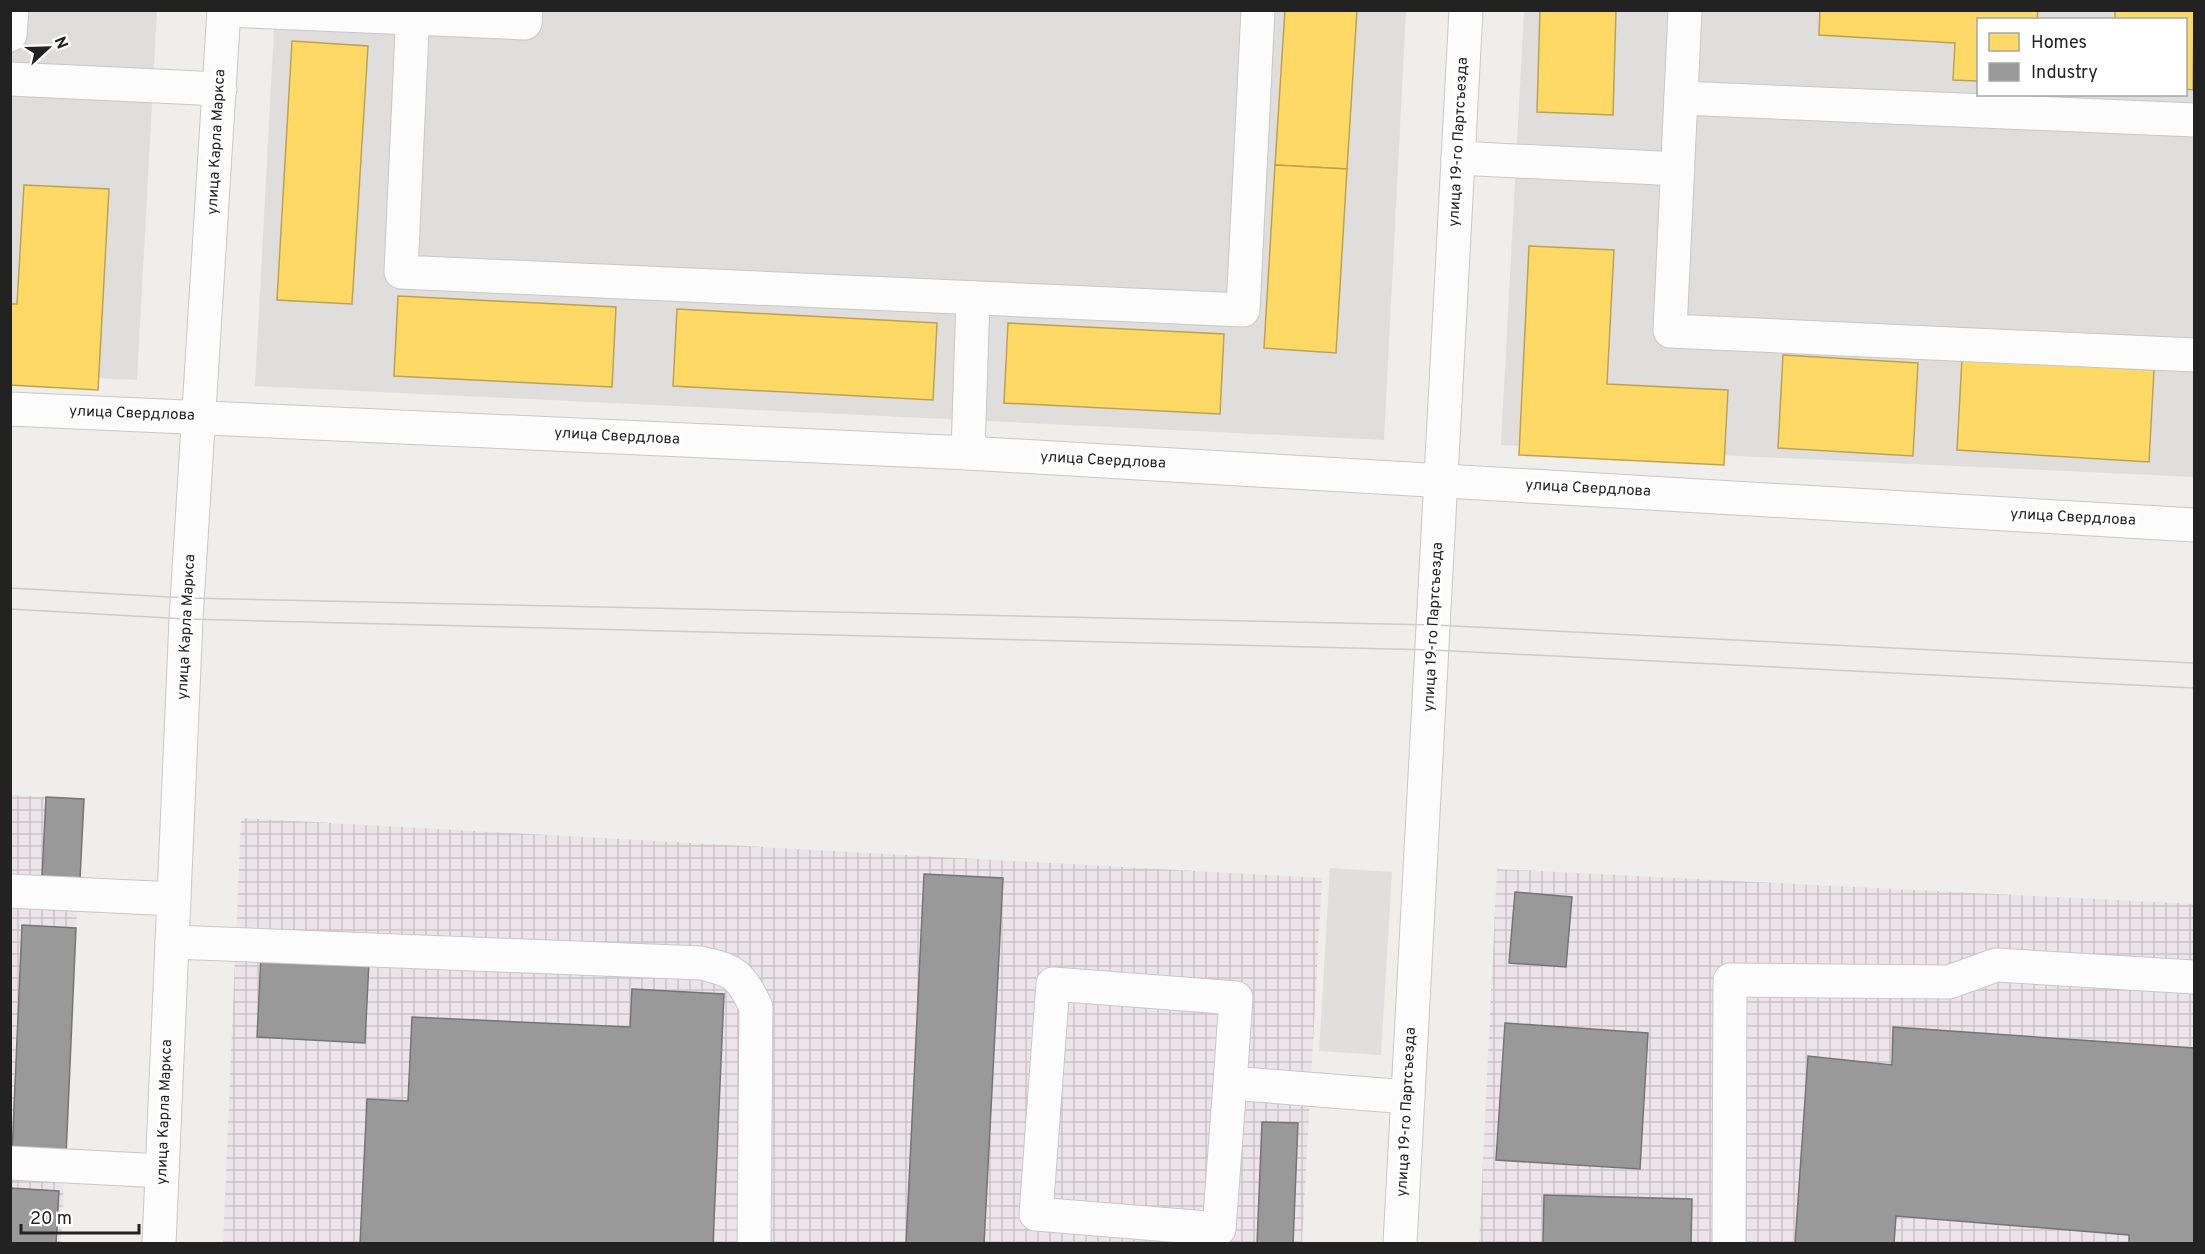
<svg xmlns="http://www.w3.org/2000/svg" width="2205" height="1254" viewBox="0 0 2205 1254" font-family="Overpass,sans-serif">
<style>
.residential{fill:#dfdedc;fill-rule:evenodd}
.industrial{fill:url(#industrial-grid)}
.parking{fill:#e0dfde}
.homes{fill:#ffd966;stroke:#bda252;stroke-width:1.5}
.industry{fill:#999;stroke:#757575;stroke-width:1.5}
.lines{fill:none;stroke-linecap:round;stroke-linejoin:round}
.minor-casing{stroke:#c9c8c7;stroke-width:35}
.minor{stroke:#fdfcfc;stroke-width:33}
.tram{stroke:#ccc;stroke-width:1.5}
.labels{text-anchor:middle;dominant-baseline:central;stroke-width:6;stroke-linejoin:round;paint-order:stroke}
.street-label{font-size:15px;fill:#222;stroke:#fff}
</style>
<defs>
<pattern id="industrial-grid" width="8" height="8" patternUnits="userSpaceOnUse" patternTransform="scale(1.5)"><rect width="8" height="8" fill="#ede4e9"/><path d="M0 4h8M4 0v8" fill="none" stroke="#cbc3c8"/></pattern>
</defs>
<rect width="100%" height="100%" fill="#f0eeeb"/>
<g class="residential">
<path d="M11 11H157L137 380 11 374Z"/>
<path d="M275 11H1406L1384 440 255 386Z"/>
<path d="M1524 11H2194V477L1501 445ZM1978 20H2186V94H1978Z"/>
</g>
<g class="industrial">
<path d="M10 795 84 799 76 928 61 1243H11Z"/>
<path d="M241 818 1322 878 1302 1243 223 1244Z"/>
<path d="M1497 869 2194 904V1243L1479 1244Z"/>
</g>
<path class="parking" d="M1330 868 1392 872 1381 1055 1319 1051Z"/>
<g class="homes">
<path d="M1285 10H1357L1347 169 1275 165Z"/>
<path d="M1540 10H1616L1613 115 1537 112Z"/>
<path d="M1820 10H2038L2037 20H1978V81L1953 80 1955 43 1819 35Z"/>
<path d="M2115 10H2194L2193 90 2186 89V20H2115Z"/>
<path d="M292 41 368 46 352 304 277 300Z"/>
<path d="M1275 165 1347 169 1336 353 1264 348Z"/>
<path d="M24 185 109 189 98 390 10 385V304H17Z"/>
<path d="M1529 246 1614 250 1607 384 1728 390 1724 465 1519 455Z"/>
<path d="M398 296 616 307 612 387 394 376Z"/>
<path d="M677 309 937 323 933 400 673 386Z"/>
<path d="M1008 323 1224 334 1220 414 1004 403Z"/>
<path d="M1783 355 1918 363 1913 456 1778 448Z"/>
<path d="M1962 359 2154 370 2149 462 1957 450Z"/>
</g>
<g class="industry">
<path d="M46 797 84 799 80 879 42 877Z"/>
<path d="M924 874 1003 878 984 1244H906Z"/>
<path d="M1515 892 1572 897 1566 967 1509 963Z"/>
<path d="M22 925 76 928 66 1156 12 1154Z"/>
<path d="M261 955 369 961 365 1043 257 1037Z"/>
<path d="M632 989 724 994 713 1244H360L367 1099 408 1101 412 1017 630 1027Z"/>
<path d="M1505 1023 1648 1033 1640 1169 1496 1160Z"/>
<path d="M1893 1027 2194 1048V1244H2129V1235L1896 1216 1894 1244H1795L1808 1056 1892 1065Z"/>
<path d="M1262 1122 1298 1123 1293 1244H1257Z"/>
<path d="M10 1188 59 1191 56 1244H10Z"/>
<path d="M1544 1195 1692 1199 1691 1244H1543Z"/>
</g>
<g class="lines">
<defs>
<g id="minor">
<path d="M226 10 525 23 526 10"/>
<path d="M413 10 401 272 1243 310 1258 10"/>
<path d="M1685 10 1670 331 2194 355"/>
<path d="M10 35 12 10"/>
<path d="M10 79 220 89"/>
<path d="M1681 98 2194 120"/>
<path d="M1458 158 1678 169"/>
<path d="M10 409 968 453 2194 525"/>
<path d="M968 453 973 298"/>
<path d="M10 891 174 899"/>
<path d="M172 942 701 963C736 971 740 975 756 1007L754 1244"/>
<path d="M1230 1083 1219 1229 1036 1214 1053 984 1236 998 1230 1083 1408 1097"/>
<path d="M10 1163 162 1171"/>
<path d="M159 1244 186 619 224 10"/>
<path d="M1400 1244 1466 10"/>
<path d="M1729 1244 1730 980 1949 982 1996 965 2194 977"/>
</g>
</defs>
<use href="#minor" class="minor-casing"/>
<use href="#minor" class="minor"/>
<g class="tram">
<path d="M10 588 188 598 1434 625 2194 663"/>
<path d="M10 609 186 619 1432 650 2194 688"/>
</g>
</g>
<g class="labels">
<g class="street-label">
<text transform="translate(217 142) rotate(-87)">улица Карла Маркса</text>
<text transform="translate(1459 142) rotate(-87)">улица 19-го Партсъезда</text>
<text transform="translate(132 414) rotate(2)">улица Свердлова</text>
<text transform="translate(617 437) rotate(3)">улица Свердлова</text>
<text transform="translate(1103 461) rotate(3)">улица Свердлова</text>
<text transform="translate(1588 489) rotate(3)">улица Свердлова</text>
<text transform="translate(2073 518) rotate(3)">улица Свердлова</text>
<text transform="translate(187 627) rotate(-87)">улица Карла Маркса</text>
<text transform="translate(1434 627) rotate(-87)">улица 19-го Партсъезда</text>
<text transform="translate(165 1112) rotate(-88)">улица Карла Маркса</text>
<text transform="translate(1407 1112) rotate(-87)">улица 19-го Партсъезда</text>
</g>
</g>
<rect width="2205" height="1254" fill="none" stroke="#222222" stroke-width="24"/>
<rect x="1977" y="18" width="210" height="78" fill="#ffffff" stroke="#a7a7a7" stroke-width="1.5"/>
<rect x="1989" y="33" width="30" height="18" fill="#ffd966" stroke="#a7a7a7" stroke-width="1.5"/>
<text x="2031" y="48" font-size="18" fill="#222222">Homes</text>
<rect x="1989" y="63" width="30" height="18" fill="#999999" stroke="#a7a7a7" stroke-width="1.5"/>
<text x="2031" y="78" font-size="18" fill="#222222">Industry</text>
<g transform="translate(48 48) rotate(68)" stroke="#ffffff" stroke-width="4.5" paint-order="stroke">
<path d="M0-4.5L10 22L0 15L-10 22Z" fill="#222222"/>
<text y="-9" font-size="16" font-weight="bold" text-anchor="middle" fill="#222222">N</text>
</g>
<path d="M21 1224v9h118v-9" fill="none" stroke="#222222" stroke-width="3"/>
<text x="30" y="1224" font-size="18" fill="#222222" stroke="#ffffff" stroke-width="4.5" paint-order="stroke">20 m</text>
</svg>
